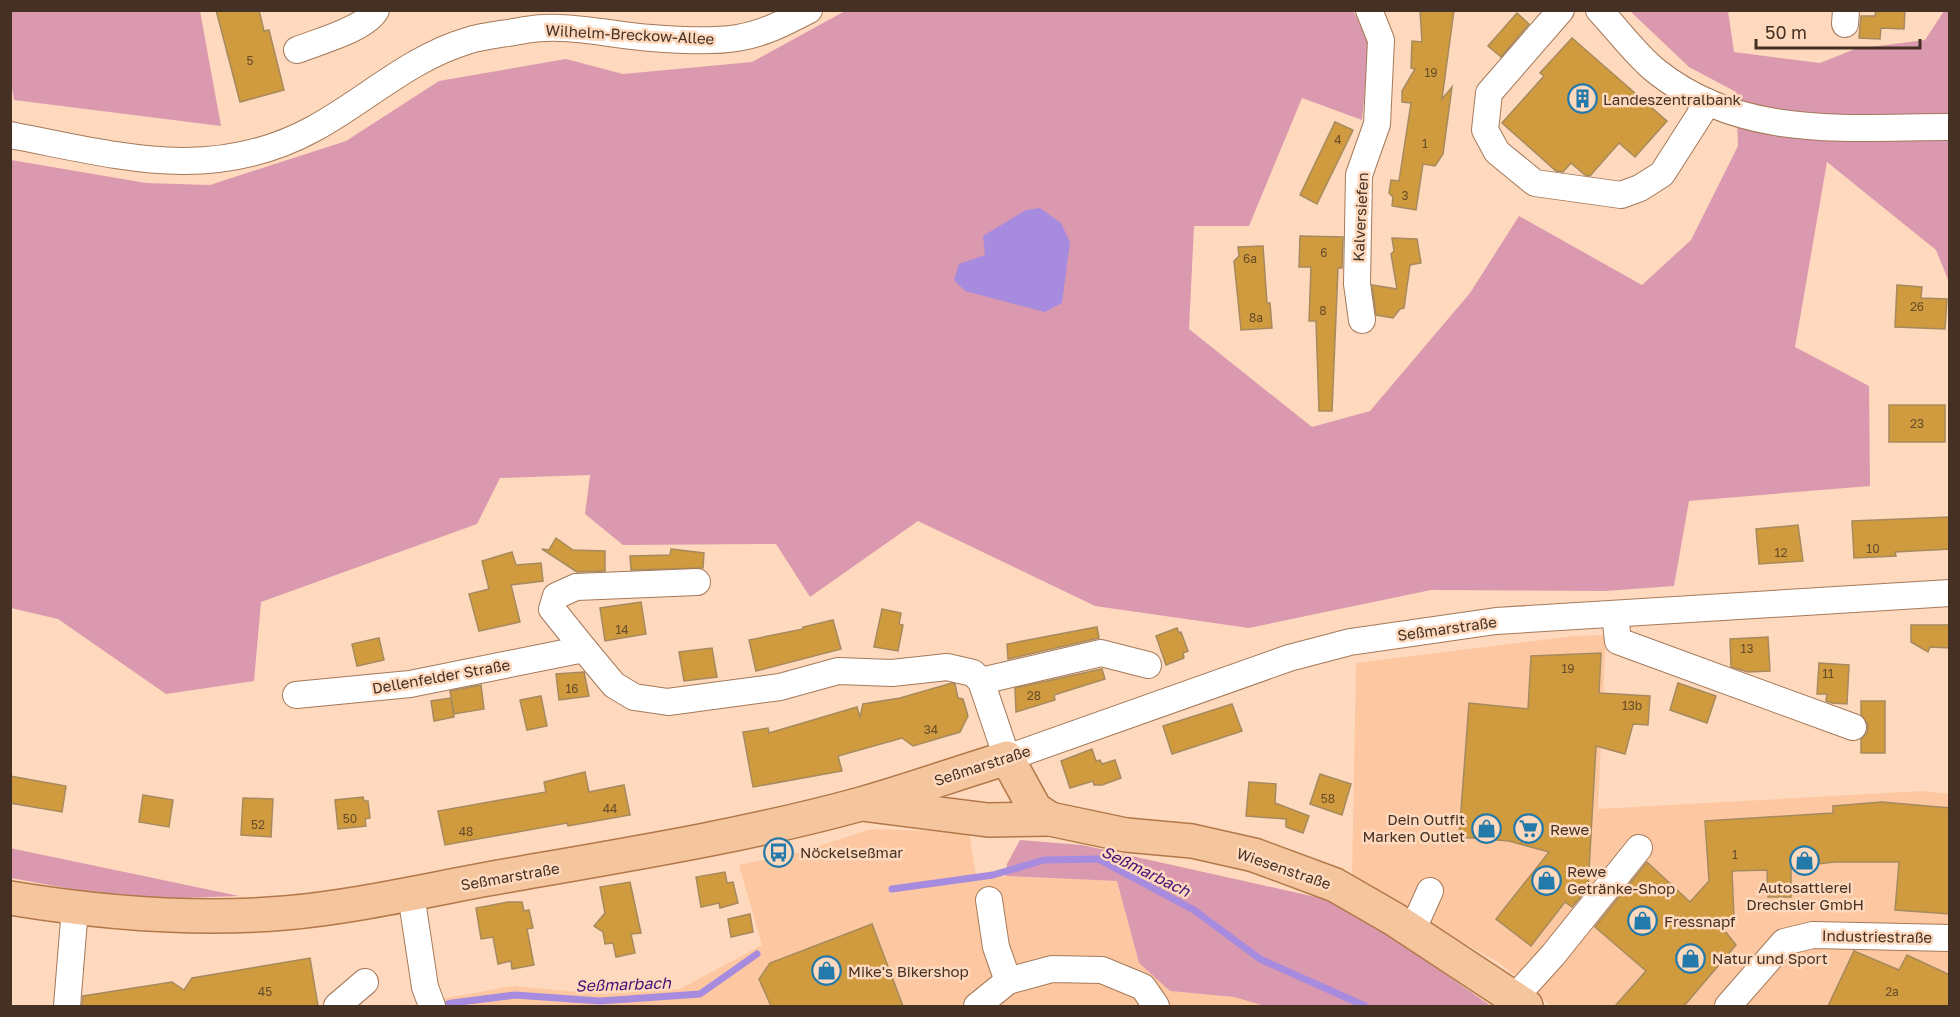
<svg xmlns="http://www.w3.org/2000/svg" width="1960" height="1017" viewBox="0 0 1960 1017" font-family="'Golos Text',sans-serif">
<style>
.built{fill:#fdc8a1}
.green{fill:#db99af}
.water{fill:#a68bdf}
.lines{fill:none;stroke-linecap:round;stroke-linejoin:round}
.stream{stroke:#a68bdf;stroke-width:7}
.building{fill:#d09b3f;stroke:#a68a5d;stroke-width:1.5}
.minor-casing{stroke:#a47959;stroke-width:28}
.major-casing{stroke:#b27849;stroke-width:36}
.minor{stroke:#fff;stroke-width:26}
.major{stroke:#f5c59e;stroke-width:33}
.labels{text-anchor:middle;dominant-baseline:central;stroke-width:5;stroke-linejoin:round;paint-order:stroke}
.number-label{font-size:12px;fill:#674c2b}
.street-label{font-size:15px;fill:#443124;stroke:#fed9bd}
.poi-label{font-size:15px;fill:#443124;stroke:#fed9bd;text-anchor:start}
.water-label{font-size:16px;font-style:italic;fill:#411176;stroke:#fed9bd}
</style>
<rect width="100%" height="100%" fill="#fed9bd"/>
<g class="built">
<path d="M1606 635 1598 809 1923 791 1949 794V1006H1551L1501 964 1352 880 1356 663 1574 636Z"/>
<path d="M871 829 969 832 976 875 1117 881 1139 963 1170 991 1234 997 1265 1006H413L423 1002 513 986 602 994 680 989 762 945 739 865 801 852Z"/>
</g>
<g class="green">
<path d="M10 11H200L221 126 14 100 10 74Z"/>
<path d="M845 11H1353L1370 40 1362 120 1302 98 1249 226H1194L1189 329 1312 427 1370 411 1470 293 1519 216 1642 285 1691 240 1738 146 1736 92 1689 67 1630 11H1728L1734 52 1820 63 1855 49 1925 40 1944 11H1949V282L1936 250 1827 162 1795 347 1869 386 1870 486 1689 501 1674 586 1605 591 1431 590 1249 628 1095 606 918 521 810 597 776 544 623 545 585 514 590 475 500 478 477 524 261 602 254 681 166 694 58 619 11 608V160L146 183 210 185 346 141 439 81 566 59 623 74 752 62Z"/>
<path d="M1020 840 1082 845 1334 901 1353 910 1491 1006H1265L1234 997 1170 991 1139 963 1117 881 1006 876 1007 864Z"/>
<path d="M10 848 239 896 131 900 11 878Z"/>
</g>
<path class="water" d="M1040 208 1061 223 1070 242 1062 303 1045 312 965 291 954 280 959 264 985 255 983 236 1026 210Z"/>
<g class="lines">
<g class="stream">
<path d="M892 889 993 875 1044 860 1098 859 1194 910 1260 959 1365 1006"/>
<path d="M441 1006 452 1003 515 995 600 1001 700 994 757 954"/>
</g>
</g>
<g class="building">
<path d="M216 10H259L264 31 269 30 284 90 240 102Z"/>
<path d="M1420 10H1454L1442 99 1452 87 1443 154 1435 166 1423 164 1416 210 1392 206 1393 197 1389 193 1391 180 1399 181 1411 103 1402 102V91L1415 69 1411 68 1412 41 1422 42Z"/>
<path d="M1876 10H1905L1904 29 1881 28 1880 39 1859 38 1861 16H1875Z"/>
<path d="M1517 13 1529 24 1501 57 1488 46Z"/>
<path d="M1572 38 1667 121 1635 157 1619 143 1590 176 1585 175 1571 163 1563 172 1556 171 1502 123 1544 76 1540 73Z"/>
<path d="M1335 122 1353 130 1317 204 1300 195Z"/>
<path d="M1300 236 1343 237 1342 268H1338L1332 411H1319L1316 321H1309L1311 267H1299Z"/>
<path d="M1392 238 1417 239 1421 263 1410 265 1404 308 1400 309 1393 318 1376 315 1372 285 1397 289 1391 254 1394 251Z"/>
<path d="M1263 246 1267 303H1270L1272 328 1241 330 1234 261 1239 256 1238 247Z"/>
<path d="M1897 285 1922 287 1921 298 1947 299 1945 329 1895 327Z"/>
<rect x="1889" y="405" width="56" height="37"/>
<path d="M1950 517V549L1895 552 1896 556 1854 558 1852 521Z"/>
<path d="M1798 525 1803 561 1759 564 1756 529Z"/>
<path d="M556 538 573 550 605 551V571L577 572 542 549 549 550Z"/>
<path d="M671 549 704 553 703 568 631 570 630 556 670 555Z"/>
<path d="M512 552 516 565 541 563 543 581 511 585 520 622 479 631 469 594 489 589 482 561Z"/>
<path d="M641 602 646 634 605 641 600 608Z"/>
<path d="M882 609 901 613 899 624 903 625 898 651 874 647Z"/>
<path d="M833 620 841 649 756 671 749 640 803 629V627Z"/>
<path d="M1911 625H1950V648L1930 647 1928 652 1911 642Z"/>
<path d="M1097 627 1099 638 1008 659 1007 644Z"/>
<path d="M1177 628 1179 633 1181 632 1188 651 1183 653 1184 658 1166 665 1156 636Z"/>
<path d="M1768 637 1770 671 1748 672 1731 667 1730 639Z"/>
<path d="M379 638 384 660 357 666 352 644Z"/>
<path d="M712 648 717 677 684 681 679 652Z"/>
<path d="M1601 653 1599 693 1650 696 1648 725 1633 724 1625 754 1596 746 1588 888 1572 907 1565 902 1531 946 1496 919 1549 852 1509 841 1459 837 1469 703 1528 709 1531 656Z"/>
<path d="M1819 663 1849 665 1847 704 1832 703 1826 701 1827 694H1817Z"/>
<path d="M1102 669 1105 679 1054 695 1055 700 1016 712 1015 688Z"/>
<path d="M584 672 589 696 559 700 556 674Z"/>
<path d="M952 683 955 684 958 698 963 699 968 716 960 732 913 746 902 738 838 756 842 771 753 787 743 732 768 728 769 733 857 707 860 717 863 704 900 698Z"/>
<path d="M1678 683 1716 696 1707 723 1670 710Z"/>
<path d="M481 685 484 709 454 714 450 691Z"/>
<path d="M541 696 547 726 527 730 520 700Z"/>
<path d="M451 698 454 717 434 721 431 701Z"/>
<path d="M1861 701H1885V753H1861V739L1867 733 1868 725 1861 715Z"/>
<path d="M1232 704 1242 731 1172 754 1163 726Z"/>
<path d="M1092 749 1096 761 1100 760 1102 764 1115 760 1121 778 1102 785H1094L1093 781 1070 788 1061 761Z"/>
<path d="M585 772 589 792 624 785 630 815 568 826 567 823 445 845 438 811 546 792 544 782Z"/>
<path d="M1320 774 1351 784 1342 815 1310 804Z"/>
<path d="M10 776 66 786 62 812 10 803Z"/>
<path d="M1249 782 1276 784 1275 803 1309 816 1303 833 1286 827V819L1246 816Z"/>
<path d="M143 795 173 800 169 827 139 822Z"/>
<path d="M363 797 364 801H368L370 818 365 819 366 826 338 829 335 800Z"/>
<path d="M243 798 273 799 271 837 241 835Z"/>
<path d="M1882 802 1950 808V914L1895 910 1899 862H1835L1791 867V897H1768L1767 870 1732 871 1734 917 1721 926 1736 945 1684 1006H1615L1646 971 1595 927 1647 862 1690 902 1709 881 1705 821 1833 813V806Z"/>
<path d="M725 872 727 883 733 882 738 903 720 908 719 903 701 907 696 877Z"/>
<path d="M630 882 641 933 631 934 635 953 616 957 613 943 605 944 603 932 594 926 605 913 600 887Z"/>
<path d="M508 902H522L524 911 529 910 533 928 527 929 534 965 512 969 511 961 498 964 493 937 481 939 476 908Z"/>
<path d="M750 914 753 932 731 937 728 919Z"/>
<path d="M872 924 903 1006H771L759 979 770 963Z"/>
<path d="M1854 951 1899 970 1907 955 1950 975V1006H1828Z"/>
<path d="M310 958 318 1006H82L83 996 172 982 184 990 192 978Z"/>
</g>
<g class="lines">
<defs>
<g id="minor">
<path d="M1561 10 1489 93 1485 130 1497 152 1535 183 1621 195 1640 188 1662 174 1708 102"/>
<path d="M1599 10C1618 30 1635 54 1656 71 1742 140 1846 127 1950 127"/>
<path d="M1845 24 1846 10"/>
<path d="M297 50C317 42 366 29 376 10"/>
<path d="M10 135C117 155 212 185 315 128 366 100 410 58 467 41 485 35 506 34 525 30 567 23 610 35 651 38 676 40 713 42 737 38 763 34 786 22 809 10"/>
<path d="M1362 320 1357 284 1359 175 1377 124 1381 40 1369 10"/>
<path d="M1615 614 1618 641 1853 727"/>
<path d="M584 649 552 609 556 596 576 587 697 582"/>
<path d="M1148 665 1101 653 981 681 1007 758 1289 658 1350 642 1496 621 1950 593"/>
<path d="M296 695 410 684 584 649 614 685 634 697 668 702 780 687 838 671 892 673 947 667 973 673 981 681"/>
<path d="M411 894 425 987 432 1006"/>
<path d="M989 900 996 947 1008 981"/>
<path d="M1412 931 1430 891"/>
<path d="M1515 997 1553 955 1639 848"/>
<path d="M67 1006 75 908"/>
<path d="M337 1006 365 982"/>
<path d="M977 1006 1008 981 1052 969 1102 970 1143 987 1156 1006"/>
<path d="M1728 1006 1784 942 1813 935 1950 938"/>
</g>
<g id="major">
<path d="M869 805 988 820 1050 819"/>
<path d="M10 898C101 913 192 921 285 913 363 906 439 887 516 874 631 854 748 835 861 804 910 790 958 773 1007 758L1035 809 1050 819 1126 835 1192 841 1254 855 1335 885 1394 919 1526 1006"/>
</g>
</defs>
<use href="#minor" class="minor-casing"/>
<use href="#major" class="major-casing"/>
<use href="#minor" class="minor"/>
<use href="#major" class="major"/>
</g>
<defs>
<symbol id="building-ring" viewBox="-11 -11 22 22"><circle r="9.5" fill="#fed9bd" stroke="#2379a9" stroke-width="1.5"/><path d="M-4-6H4V6H1V3H-1V6H-4ZM-2.5-4.3h1.7v1.8h-1.7ZM.8-4.3h1.7v1.8H.8ZM-2.5-1h1.7V.8h-1.7ZM.8-1h1.7V.8H.8Z" fill="#2379a9"/></symbol>
<symbol id="shop-ring" viewBox="-11 -11 22 22"><circle r="9.5" fill="#fed9bd" stroke="#2379a9" stroke-width="1.5"/><path d="M-5-2.5h2.3a2.7 3.5 0 0 1 5.4 0H5L5.5 6h-11ZM-1.5-2.5h3a1.5 2.3 0 0 0-3 0Z" fill="#2379a9"/></symbol>
<symbol id="supermarket-ring" viewBox="-11 -11 22 22"><circle r="9.5" fill="#fed9bd" stroke="#2379a9" stroke-width="1.5"/><path d="M-6-5.5h2.5l.6 2H6L4.5 2H-2.5L-4.4-4H-6ZM-1.5 3.2a1.3 1.3 0 1 0 .1 0ZM3 3.2a1.3 1.3 0 1 0 .1 0Z" fill="#2379a9"/></symbol>
<symbol id="bus-ring" viewBox="-11 -11 22 22"><circle r="9.5" fill="#fed9bd" stroke="#2379a9" stroke-width="1.5"/><path d="M-5-6H5V4H4V6H2V4H-2V6H-4V4H-5ZM-3.5-4V0h7V-4ZM-3.5 1.2v1.5H-2V1.2ZM2 1.2v1.5H3.5V1.2Z" fill="#2379a9"/></symbol>
</defs>
<g fill-rule="evenodd">
<use href="#building-ring" x="1566" y="82" width="33" height="33"/>
<use href="#shop-ring" x="1470" y="812" width="33" height="33"/>
<use href="#supermarket-ring" x="1512" y="812" width="33" height="33"/>
<use href="#bus-ring" x="762" y="836" width="33" height="33"/>
<use href="#shop-ring" x="1788" y="844" width="33" height="33"/>
<use href="#shop-ring" x="1530" y="864" width="33" height="33"/>
<use href="#shop-ring" x="1626" y="904" width="33" height="33"/>
<use href="#shop-ring" x="1674" y="942" width="33" height="33"/>
<use href="#shop-ring" x="810" y="954" width="33" height="33"/>
</g>
<g class="labels">
<g class="number-label">
<text x="250" y="60">5</text>
<text x="1431" y="72">19</text>
<text x="1338" y="139">4</text>
<text x="1425" y="143">1</text>
<text x="1405" y="195">3</text>
<text x="1324" y="252">6</text>
<text x="1250" y="258">6a</text>
<text x="1917" y="306">26</text>
<text x="1323" y="310">8</text>
<text x="1256" y="317">8a</text>
<text x="1917" y="423">23</text>
<text x="1873" y="548">10</text>
<text x="1781" y="552">12</text>
<text x="622" y="629">14</text>
<text x="1747" y="648">13</text>
<text x="1568" y="668">19</text>
<text x="1828" y="673">11</text>
<text x="572" y="688">16</text>
<text x="1034" y="695">28</text>
<text x="1632" y="705">13b</text>
<text x="931" y="729">34</text>
<text x="1328" y="798">58</text>
<text x="610" y="808">44</text>
<text x="350" y="818">50</text>
<text x="258" y="824">52</text>
<text x="466" y="831">48</text>
<text x="1735" y="854">1</text>
<text x="265" y="991">45</text>
<text x="1892" y="991">2a</text>
</g>
<g class="street-label">
<text transform="translate(630 34) rotate(3)">Wilhelm-Breckow-Allee</text>
<text transform="translate(1360 217) rotate(-87)">Kalversiefen</text>
<text transform="translate(1447 628) rotate(-8)">Seßmarstraße</text>
<text transform="translate(441 676) rotate(-10)">Dellenfelder Straße</text>
<text transform="translate(982 765) rotate(-18)">Seßmarstraße</text>
<text transform="translate(1284 868) rotate(19)">Wiesenstraße</text>
<text transform="translate(510 876) rotate(-10)">Seßmarstraße</text>
<text transform="translate(1877 936) rotate(1)">Industriestraße</text>
</g>
<g class="poi-label">
<text x="1603" y="99">Landeszentralbank</text>
<text x="1465" y="819" text-anchor="end">Dein Outfit<tspan x="1465" dy="17">Marken Outlet</tspan></text>
<text x="1550" y="829">Rewe</text>
<text x="800" y="852">Nöckelseßmar</text>
<text x="1567" y="871">Rewe<tspan x="1567" dy="17">Getränke-Shop</tspan></text>
<text x="1805" y="887" text-anchor="middle">Autosattlerei<tspan x="1805" dy="17">Drechsler GmbH</tspan></text>
<text x="1664" y="921">Fressnapf</text>
<text x="1712" y="958">Natur und Sport</text>
<text x="848" y="971">Mike's Bikershop</text>
</g>
<g class="water-label">
<text transform="translate(1146 871) rotate(26)">Seßmarbach</text>
<text transform="translate(623 984) rotate(-2)">Seßmarbach</text>
</g>
</g>
<rect width="1960" height="1017" fill="none" stroke="#443124" stroke-width="24"/>
<path d="M1756 39v9h164v-9" fill="none" stroke="#443124" stroke-width="3"/>
<text x="1765" y="39" font-size="18" fill="#443124" stroke="#fed9bd" stroke-width="4.5" paint-order="stroke">50 m</text>
</svg>
